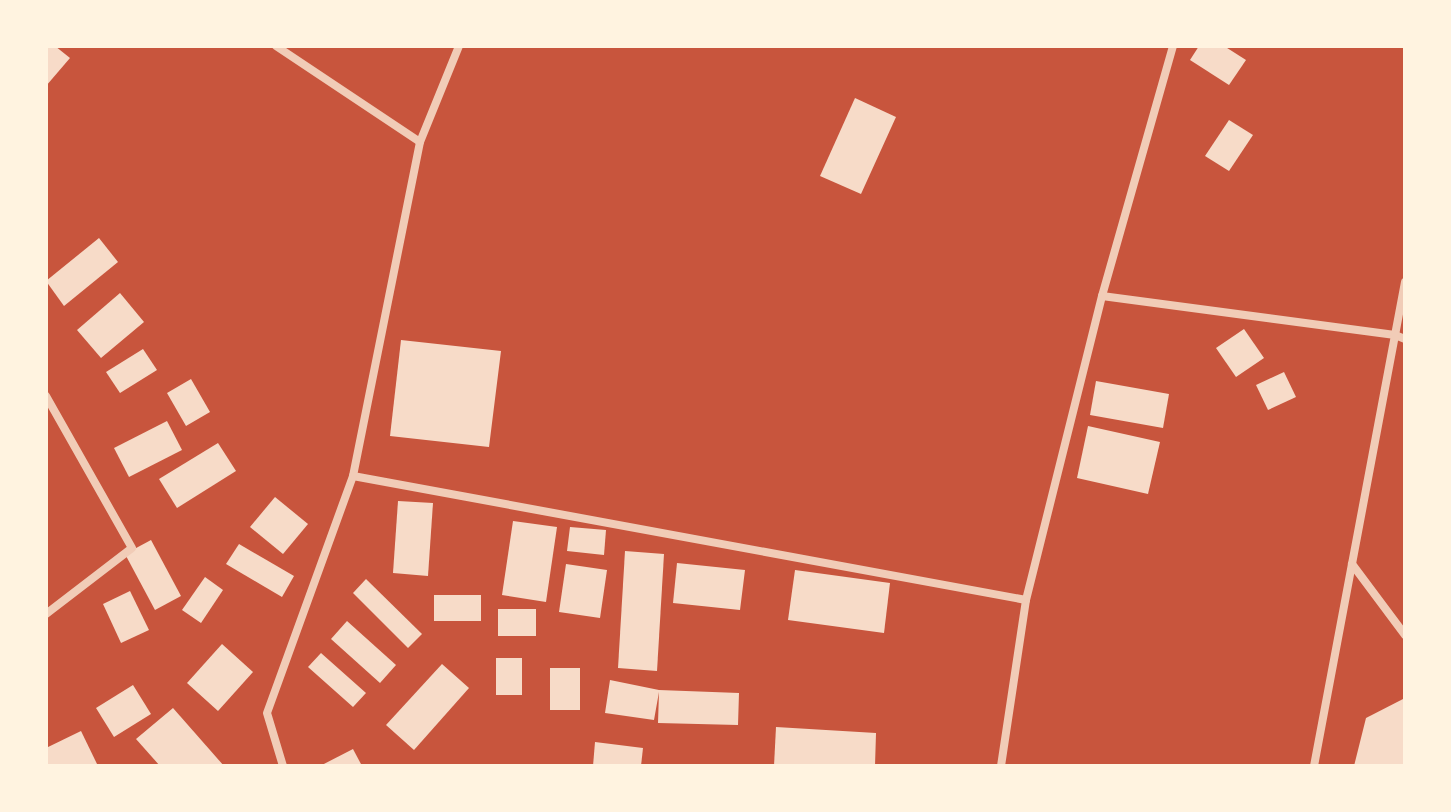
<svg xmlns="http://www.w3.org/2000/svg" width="1451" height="812" viewBox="0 0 1451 812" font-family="Montserrat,sans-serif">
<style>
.building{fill:#f7dbc8}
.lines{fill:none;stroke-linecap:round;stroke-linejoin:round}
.minor{stroke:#f1ccb7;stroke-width:8}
</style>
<rect width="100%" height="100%" fill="#c8553d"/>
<g class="building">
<path d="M46 46H55L70 58 46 86Z"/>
<path d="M1199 46H1224L1246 60 1229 85 1190 60Z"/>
<path d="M855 98 896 117 861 194 820 176Z"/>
<path d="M1229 120 1253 135 1229 171 1205 156Z"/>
<path d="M99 238 118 262 64 306 46 281Z"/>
<path d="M120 293 144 322 101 358 77 330Z"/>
<path d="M1244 329 1264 358 1236 377 1216 348Z"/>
<path d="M401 340 501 351 489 447 390 436Z"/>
<path d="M143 349 157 370 120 393 106 372Z"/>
<path d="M1284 372 1296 397 1268 410 1256 385Z"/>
<path d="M191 379 210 412 186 426 167 393Z"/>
<path d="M1096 381 1169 394 1163 428 1090 415Z"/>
<path d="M167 421 182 450 129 477 114 448Z"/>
<path d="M1088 426 1160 442 1148 494 1077 478Z"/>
<path d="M218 443 236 471 177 508 159 479Z"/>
<path d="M275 497 308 524 283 554 250 527Z"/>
<path d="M398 501 433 503 428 576 393 573Z"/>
<path d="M513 521 557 527 546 602 502 595Z"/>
<path d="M570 527 606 530 604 555 567 551Z"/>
<path d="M151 540 181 596 155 610 125 554Z"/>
<path d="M239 544 294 576 282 597 226 564Z"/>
<path d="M625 551 664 554 657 671 618 668Z"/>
<path d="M677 563 745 570 740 610 673 603Z"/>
<path d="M566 564 607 570 600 618 559 612Z"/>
<path d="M795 570 890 583 884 633 788 620Z"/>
<path d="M205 577 223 590 201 623 182 610Z"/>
<path d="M366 579 422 634 408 648 353 593Z"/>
<path d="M130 591 149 630 121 643 103 604Z"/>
<rect x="434" y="595" width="47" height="26"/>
<rect x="498" y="609" width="38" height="27"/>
<path d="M347 621 396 665 380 683 331 639Z"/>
<path d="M222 644 253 672 218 711 187 683Z"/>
<path d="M321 653 366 693 353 707 308 667Z"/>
<rect x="496" y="658" width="26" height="37"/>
<path d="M442 664 469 688 414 750 386 725Z"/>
<rect x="550" y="668" width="30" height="42"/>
<path d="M610 680 659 690 739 693 738 725 658 723 659 692 654 720 605 713Z"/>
<path d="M133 685 151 714 114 737 96 708Z"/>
<path d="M1405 698V766H1354L1366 718Z"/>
<path d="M173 708 224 766H160L136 739Z"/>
<path d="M776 727 876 733 875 766H774Z"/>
<path d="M81 731 98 766H46V748Z"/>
<path d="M595 742 643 748 641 766H593Z"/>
<path d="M353 749 362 766H320Z"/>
</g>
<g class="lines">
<g class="minor">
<path d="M276 46 420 142 459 46"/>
<path d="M1102 296 1395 335 1405 339"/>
<path d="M46 396 132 548 46 614"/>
<path d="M353 476 1026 600"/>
<path d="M1352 564 1405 635"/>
<path d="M283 766 267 713 353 476 420 142"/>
<path d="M1001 766 1026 600 1102 296 1173 46"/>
<path d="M1314 766 1405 282"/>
</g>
</g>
<rect width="1451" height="812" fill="none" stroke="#fff3e0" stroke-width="96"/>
</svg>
